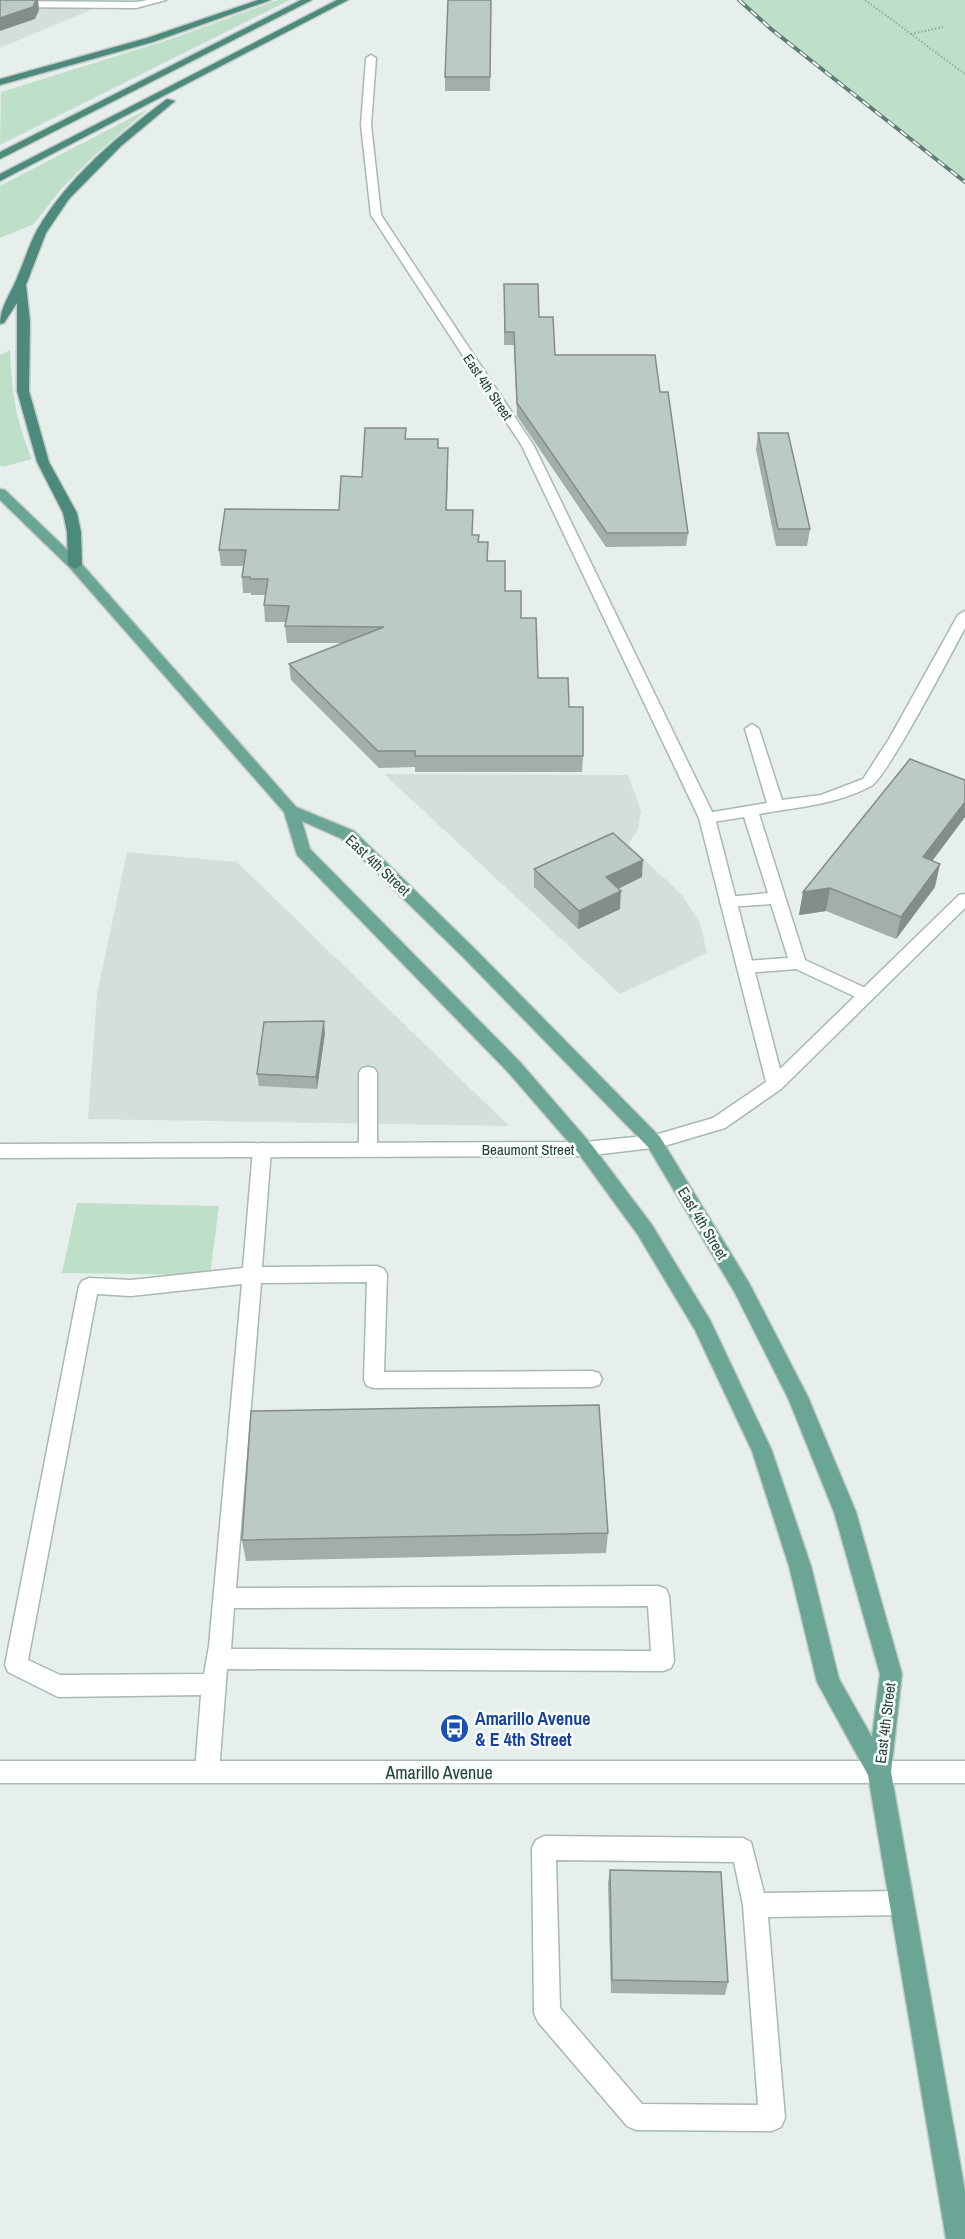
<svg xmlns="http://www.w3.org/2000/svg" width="965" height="2239" viewBox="0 0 965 2239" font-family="'Archivo Narrow',sans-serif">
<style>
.built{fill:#d4dfda}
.green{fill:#bfe0c8}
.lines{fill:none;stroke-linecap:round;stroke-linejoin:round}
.service-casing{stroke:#a8b8b2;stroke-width:3}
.minor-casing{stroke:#a8b8b2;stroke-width:3}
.tertiary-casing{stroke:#a8b8b2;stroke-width:3}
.primary-casing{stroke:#c2cac8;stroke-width:3}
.trunk-casing{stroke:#c2cac8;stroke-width:3}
.path{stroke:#86b3a5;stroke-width:2;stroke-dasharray:1.5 2;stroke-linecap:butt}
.service{fill:#fff;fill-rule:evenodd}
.minor{fill:#fff;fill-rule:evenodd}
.tertiary{fill:#fff;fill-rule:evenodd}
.primary{fill:#6aa596;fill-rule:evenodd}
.trunk{fill:#4c8a7c;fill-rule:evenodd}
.rail-casing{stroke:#5f7d75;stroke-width:4}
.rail{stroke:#f7fbf9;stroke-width:2;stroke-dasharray:8;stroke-linecap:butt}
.wall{fill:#a1aea9}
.shaded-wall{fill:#838d89}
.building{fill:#bbcac4;stroke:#838d89;stroke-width:1.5}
.labels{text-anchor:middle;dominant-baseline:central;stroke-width:5;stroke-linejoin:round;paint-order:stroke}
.far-street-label{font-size:14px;fill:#24423a;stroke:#f7fbf9}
.street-label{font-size:15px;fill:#24423a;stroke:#f7fbf9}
.near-transit-label{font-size:18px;font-weight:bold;fill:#164399;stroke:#f7fbf9;text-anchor:start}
.near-street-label{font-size:18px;fill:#24423a;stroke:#f7fbf9}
</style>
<rect width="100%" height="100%" fill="#e6efeb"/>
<g class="built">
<path d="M0 0H114L0 48Z"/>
<path d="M384 774 628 775 641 811 638 829 628 844 682 895 700 923 707 953 620 994Z"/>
<path d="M127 852 237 862 509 1126 88 1119 97 994Z"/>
</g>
<g class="green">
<path d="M278 0H290L0 145 1 92 171 39Z"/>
<path d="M739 0H965V182L771 29Z"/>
<path d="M148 109 95 155 61 189 34 224 0 238V186Z"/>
<path d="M10 350C12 392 15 419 32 459L2 467 0 465V355Z"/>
<path d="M77 1203 219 1206 210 1275 62 1273Z"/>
</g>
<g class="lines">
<defs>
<g id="service">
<path d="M965 611V628C952 652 887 778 871 786 836 805 797 807 759 814L805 960 872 991 874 995 872 999H860L796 969 745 973 739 971 737 967 739 963 745 961 788 958 771 904 728 907 722 906 720 902 722 898 728 897 768 893 744 817 707 823 699 818 707 813 767 803 745 729 752 724 759 729 782 800 821 795 863 779 889 739 958 615Z"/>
<path d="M368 1067 374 1068 377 1073V1150L374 1155 368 1157 362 1155 359 1150V1073L362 1068Z"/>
<path d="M262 1143 268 1145 271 1150 262 1267 377 1266 384 1269 387 1274 384 1372 592 1371 599 1373 602 1379 599 1385 592 1387 374 1388 367 1386 364 1380 367 1282 261 1283 236 1588 658 1586 666 1589 669 1596 674 1661 671 1668 663 1671 227 1669 219 1771 215 1779 207 1782 199 1779 195 1771 201 1695 58 1697 8 1672 5 1665 79 1286 82 1281 89 1278 131 1280 243 1268 253 1150 256 1145ZM242 1284 209 1646 204 1674 60 1675 28 1660 97 1294 131 1296ZM648 1606 651 1651 231 1649 234 1608Z"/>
<path d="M544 1836 743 1838 751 1842 764 1893 901 1891 910 1894 913 1903 910 1912 901 1915 768 1917 785 2118 781 2127 772 2131 636 2130 627 2126 538 2022 534 2013 532 1848 536 1840ZM556 1860 734 1862 743 1905 758 2105 642 2104 560 2008Z"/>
</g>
<g id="minor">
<path d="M148 0H166L136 8 0 7V1L136 2Z"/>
<path d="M371 55 376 58 371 125 381 215 534 446 715 818 780 1069 959 895 965 894V908L781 1089 725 1128 654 1149 648 1147 645 1142 648 1137 713 1118 766 1082 699 818 522 446 371 215 361 125 366 58Z"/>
<rect x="0" y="1761" width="965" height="22"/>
</g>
<path id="tertiary" d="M654 1135 660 1137 663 1142 660 1147 585 1156 0 1158V1144L585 1142Z"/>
<path id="primary" d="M0 489 5 490 80 562 296 807 354 831 476 950 660 1137 749 1283 808 1397 856 1512 902 1674 891 1772 965 2191V2239H946L868 1775 817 1682 789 1566 752 1451 695 1330 638 1235 579 1154 508 1072 297 855 284 812 70 568 0 500ZM302 821 342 839 464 958 648 1147 735 1293 788 1398 834 1512 880 1674 872 1737 839 1679 811 1566 772 1451 710 1320 652 1225 591 1144 520 1062 310 849Z"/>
<g id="trunk">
<path d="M258 0H271L153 42 0 85V79L147 38Z"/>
<path d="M301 0H312L0 159V152Z"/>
<path d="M337 0H348L0 181V174Z"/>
<path d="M167 99 175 101 121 146 69 199 46 233 26 285 30 321 29 391 49 462 77 513 81 532 82 565 75 569 68 565 67 532 63 513 37 462 17 391V303L4 323 0 324C0 307 11 293 17 278 24 262 29 245 37 230 68 177 118 136 167 99Z"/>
</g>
</defs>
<use href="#service" class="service-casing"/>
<use href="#minor" class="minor-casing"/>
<use href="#tertiary" class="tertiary-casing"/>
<use href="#primary" class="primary-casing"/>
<use href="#trunk" class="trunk-casing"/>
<g class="path">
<path d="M865 0 965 74"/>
<path d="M911 34 943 27"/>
</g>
<use href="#service" class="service"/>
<use href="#minor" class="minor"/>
<use href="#tertiary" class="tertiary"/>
<use href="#primary" class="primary"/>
<use href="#trunk" class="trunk"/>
<defs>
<path id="rail" d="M739 0 771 29 965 182"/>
</defs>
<use href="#rail" class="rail-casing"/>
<use href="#rail" class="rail"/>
</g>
<g class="wall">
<path d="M491 0 490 91H445V77Z"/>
<path d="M504 284 539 317 555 355 660 392 688 533 686 546 606 547 517 416 514 345H504Z"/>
<path d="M406 428V439L438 448 448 464 447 510 473 535 479 542 488 561 521 618 538 678 569 707 583 756 582 772H415V767L379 768 291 680 289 664 343 643H287L285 626 286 622H265L264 605 265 595H251V593H243L242 577 243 566H221L219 550 339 510Z"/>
<path d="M758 433 810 529 807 546H776L756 450Z"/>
<path d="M965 817 932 861 935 887 896 939 826 911 799 915 803 892Z"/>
<path d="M534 869 642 877 618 889 620 909 578 929 534 887Z"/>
<path d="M325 1033 317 1089 259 1086 257 1074Z"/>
<path d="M608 1533 606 1553 246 1561 242 1540Z"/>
<path d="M610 1870 728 1982 725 1995 611 1993 608 1883Z"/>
</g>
<g class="shaded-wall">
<path d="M36 0H38L39 10 35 19 0 31V18Z"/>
<path d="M965 802V817L918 880 923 857Z"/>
<path d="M643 860 642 877 605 895 606 877Z"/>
<path d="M940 864 935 887 896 939 901 917Z"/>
<path d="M830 888 826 911 799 915 803 892Z"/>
<path d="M621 891 620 909 578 929 579 911Z"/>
<path d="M324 1021 325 1033 317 1089 316 1077Z"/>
</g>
<g class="building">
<path d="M0 0H36L33 7 0 18Z"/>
<path d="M448 0H491L490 77H445Z"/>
<path d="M504 284H538L539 317H553L555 355H655L660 392H668L688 533H607L517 403 514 332H505Z"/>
<path d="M365 428H406L405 439H438V448H448L446 510H473L472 535H479L478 542H488L487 561H505V591H521V618H536L538 678H568L569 707H583V756H415V751H378L289 664 384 627 285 626 289 606 264 605 268 579H250V577H242L246 550H219L225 509 339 510 341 476 362 477Z"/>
<path d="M758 433H788L810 529H778Z"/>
<path d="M910 759 965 780V802L923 857 940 864 901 917 830 888 803 892Z"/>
<path d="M613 833 643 860 606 877 621 891 579 911 534 869Z"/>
<path d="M324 1021 316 1077 257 1074 264 1022Z"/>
<path d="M599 1405 608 1533 242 1540 251 1411Z"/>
<path d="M610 1870 721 1872 728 1982 612 1980Z"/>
</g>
<defs>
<symbol id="bus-disc" viewBox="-11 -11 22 22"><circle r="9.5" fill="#1a4fb4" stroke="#f7fbf9"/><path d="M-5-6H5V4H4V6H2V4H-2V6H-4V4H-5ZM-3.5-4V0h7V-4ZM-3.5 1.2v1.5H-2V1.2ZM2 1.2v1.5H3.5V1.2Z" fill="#fff"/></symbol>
</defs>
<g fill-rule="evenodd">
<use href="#bus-disc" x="438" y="1712" width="33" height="33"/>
</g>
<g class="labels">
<g class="far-street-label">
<text transform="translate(488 387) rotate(56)">East 4th Street</text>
</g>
<g class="street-label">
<text transform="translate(378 865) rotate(43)">East 4th Street</text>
<text x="528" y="1149">Beaumont Street</text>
<text transform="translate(703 1223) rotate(59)">East 4th Street</text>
<text transform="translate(885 1723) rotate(-83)">East 4th Street</text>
</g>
<g class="near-transit-label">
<text x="475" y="1718">Amarillo Avenue<tspan x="475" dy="21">&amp; E 4th Street</tspan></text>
</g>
<g class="near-street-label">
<text x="439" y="1772">Amarillo Avenue</text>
</g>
</g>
</svg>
